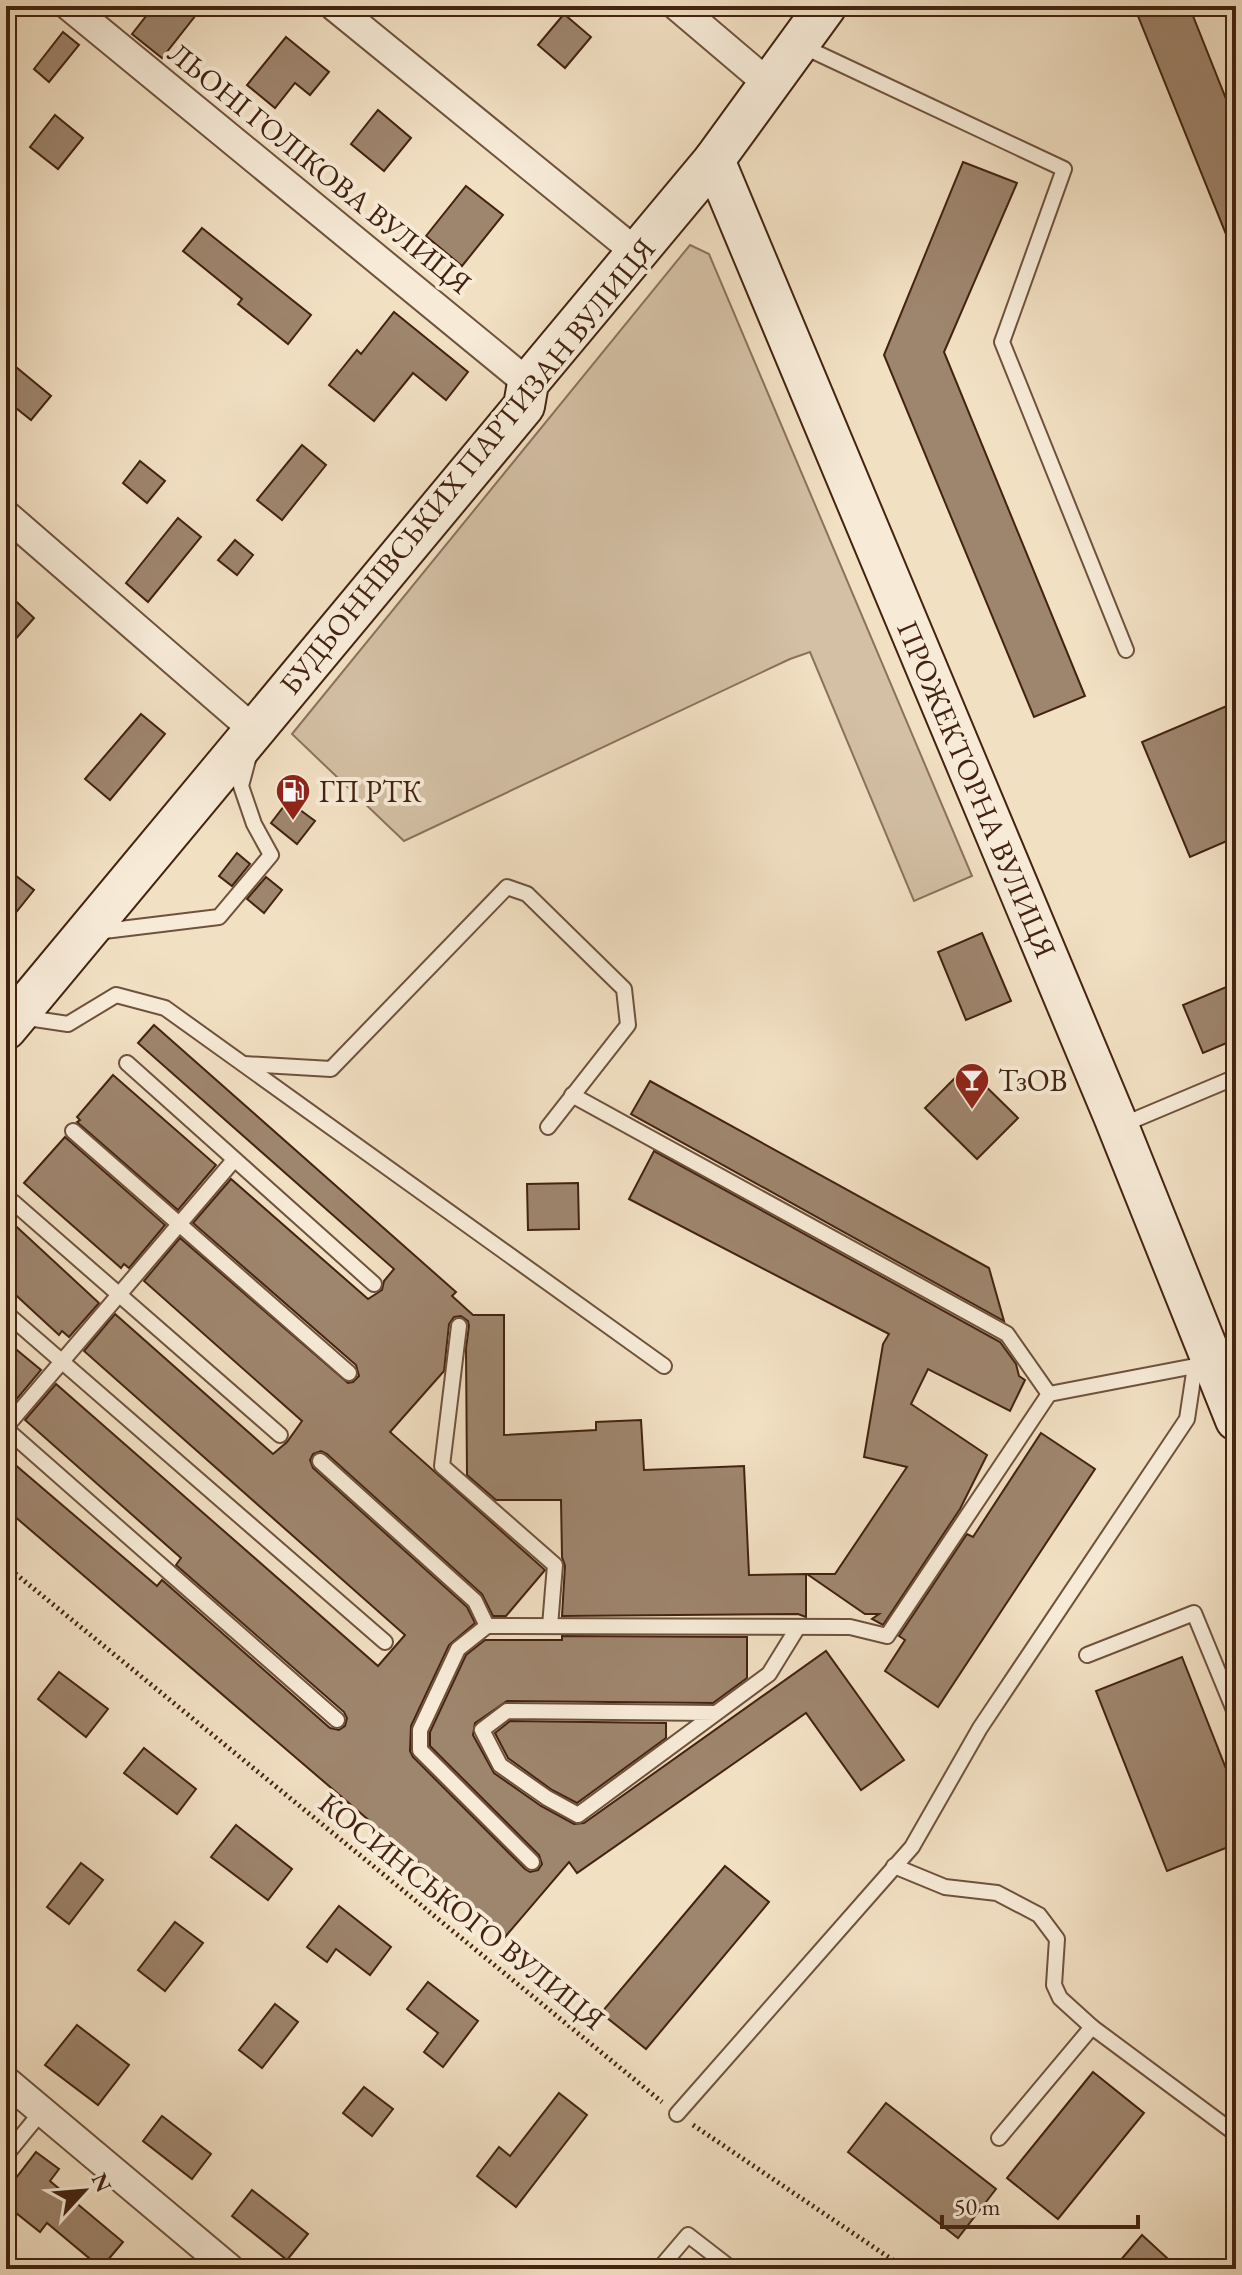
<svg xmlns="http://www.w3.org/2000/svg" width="1242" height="2275" viewBox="0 0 1242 2275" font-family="'EB Garamond',serif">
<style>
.green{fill:#d4c0a5;stroke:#8c725a;stroke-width:2}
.building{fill:#9e856d;stroke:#432310;stroke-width:2}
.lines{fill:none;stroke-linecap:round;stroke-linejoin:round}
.lane-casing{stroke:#6f523d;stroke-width:18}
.street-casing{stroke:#6f523d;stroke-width:32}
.secondary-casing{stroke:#432310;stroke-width:44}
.path{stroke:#432310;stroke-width:5;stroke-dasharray:2 4;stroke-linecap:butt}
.lane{stroke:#f7ebd8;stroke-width:14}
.street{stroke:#f7ebd8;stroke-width:28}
.secondary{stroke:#f7ebd8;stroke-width:40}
.labels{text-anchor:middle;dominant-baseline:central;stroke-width:8;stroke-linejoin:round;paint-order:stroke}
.street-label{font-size:30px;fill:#432310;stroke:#f7ebd8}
.poi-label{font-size:30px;fill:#432310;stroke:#f7ebd8;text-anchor:start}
</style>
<rect width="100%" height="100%" fill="#f2e0c3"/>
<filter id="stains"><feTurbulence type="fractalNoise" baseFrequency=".0025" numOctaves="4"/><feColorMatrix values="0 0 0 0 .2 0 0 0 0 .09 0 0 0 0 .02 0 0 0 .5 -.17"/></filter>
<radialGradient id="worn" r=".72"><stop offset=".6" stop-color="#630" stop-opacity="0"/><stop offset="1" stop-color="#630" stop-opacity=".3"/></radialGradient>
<path class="green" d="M690 245 709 254 972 876 914 901 810 652 790 659 404 841 292 734Z"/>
<g class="building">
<path d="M154 6H203L162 58 132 34Z"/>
<path d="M1134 6H1189L1236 124V259Z"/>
<path d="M564 14 591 37 565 68 538 45Z"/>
<path d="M63 32 79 45 49 82 34 69Z"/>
<path d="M286 37 329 72 310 95 295 83 275 108 247 85Z"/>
<path d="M378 110 411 138 384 171 351 144Z"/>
<path d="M55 115 83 138 58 169 30 147Z"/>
<path d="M963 162 1017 183 944 352 1085 696 1034 717 884 355Z"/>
<path d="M466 186 503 215 462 266 426 236Z"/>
<path d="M202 228 311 315 288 344 238 304 242 299 183 251Z"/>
<path d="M394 312 468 372 446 400 413 373 374 421 329 385 357 350 361 354Z"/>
<path d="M16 367 51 396 31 420 6 400V379Z"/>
<path d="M302 445 326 465 282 520 257 500Z"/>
<path d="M140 461 165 481 147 503 123 483Z"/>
<path d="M178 518 201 537 148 602 126 583Z"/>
<path d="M235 540 253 555 237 575 218 560Z"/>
<path d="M6 592 34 618 6 650Z"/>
<path d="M1236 702V837L1190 857 1142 742Z"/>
<path d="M141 714 165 734 110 800 85 779Z"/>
<path d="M288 801 315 821 297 844 271 823Z"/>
<path d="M237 853 250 864 232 886 219 876Z"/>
<path d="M6 868 34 890 6 925Z"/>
<path d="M266 877 282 890 264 913 247 899Z"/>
<path d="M982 933 1011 1001 966 1020 938 952Z"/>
<path d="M1236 983V1039L1203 1053 1183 1005Z"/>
<path d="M154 1025 456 1292 452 1296 473 1315H504V1435L596 1430V1422L641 1420 644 1470 744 1466 749 1575 806 1574V1617L798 1614 562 1616 565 1566 562 1557 561 1500H496L467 1475 466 1348 469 1326 468 1321 461 1316 454 1317 449 1324 444 1371 390 1432 545 1570 506 1616H493L482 1594 327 1454 321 1451 313 1454 310 1460 313 1468 467 1607 475 1623 449 1645 411 1726 410 1751 413 1757 525 1869 530 1872 538 1870 542 1864 539 1855 430 1746V1732L466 1655 485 1640H562V1636L747 1637V1678L713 1703 507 1701 475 1723 473 1735 494 1773 541 1806 574 1824 584 1823 826 1651 904 1760 861 1790 806 1713 577 1873 569 1862 505 1937 6 1509V1457L157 1586 162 1580 330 1728 339 1730 345 1726 347 1718 344 1712 176 1565 181 1558 25 1420 56 1384 378 1666 405 1635 84 1351 115 1314 273 1454 287 1442 302 1421 144 1281 180 1238 348 1383 353 1382 359 1376 356 1365 193 1223 231 1179 368 1299 382 1290 384 1281 394 1269 138 1043Z"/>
<path d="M966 1067 1018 1118 977 1159 925 1108Z"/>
<path d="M113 1075 216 1165 178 1210 77 1122 80 1120 77 1117Z"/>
<path d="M650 1081 989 1268 1004 1321 631 1114Z"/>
<path d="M65 1137 165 1225 129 1268 124 1264 121 1268 24 1183Z"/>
<path d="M654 1151 1000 1342 1016 1364 1019 1376 1025 1380 1010 1411 928 1369 911 1404 987 1455 960 1509 883 1625 872 1619 879 1614H865L807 1574H835L907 1467 864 1457 883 1344 889 1334 629 1199Z"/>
<path d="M578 1183 579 1229 528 1230 527 1184Z"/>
<path d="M6 1217 99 1303 69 1337 62 1331 59 1335 6 1286Z"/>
<path d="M6 1341 41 1370 10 1407 6 1403Z"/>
<path d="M1041 1433 1095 1469 938 1707 885 1671 905 1640 899 1636 967 1534 973 1537Z"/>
<path d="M1182 1657 1236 1794V1844L1167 1871 1096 1691Z"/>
<path d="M59 1672 108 1709 86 1737 38 1699Z"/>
<path d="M510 1721 666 1723V1738L577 1803 552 1790 508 1758 495 1733Z"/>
<path d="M144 1748 196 1789 177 1814 124 1773Z"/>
<path d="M236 1825 292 1869 268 1900 211 1857Z"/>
<path d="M81 1863 103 1880 69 1924 47 1907Z"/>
<path d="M725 1866 769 1902 646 2049 601 2013Z"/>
<path d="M339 1906 391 1947 370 1975 336 1949 327 1962 307 1947Z"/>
<path d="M175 1922 203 1943 165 1991 138 1970Z"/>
<path d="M428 1982 478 2021 443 2067 424 2052 438 2033 407 2009Z"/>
<path d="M275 2004 298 2022 262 2068 239 2050Z"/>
<path d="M77 2025 129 2065 98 2105 45 2065Z"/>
<path d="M1093 2072 1144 2113 1058 2219 1007 2178Z"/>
<path d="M364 2087 393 2109 372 2136 343 2113Z"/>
<path d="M559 2093 587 2115 516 2207 477 2176 499 2147 510 2156Z"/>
<path d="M886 2103 996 2189 958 2238 848 2152Z"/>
<path d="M162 2116 211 2154 192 2179 143 2141Z"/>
<path d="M36 2152 59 2169 50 2181 123 2242 101 2268 47 2223 40 2232 6 2205V2191Z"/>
<path d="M252 2190 308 2234 287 2260 232 2216Z"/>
<path d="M1142 2235 1179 2269H1113Z"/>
</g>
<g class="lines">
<defs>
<g id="lane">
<path d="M800 45 1064 169 1002 342 1126 650"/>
<path d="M96 932 219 917 271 855 254 824 241 786 249 756"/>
<path d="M21 1017 68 1024 116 995 165 1008 664 1366"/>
<path d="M127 1063 374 1284"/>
<path d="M244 1064 331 1069 507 887 527 894 624 989 628 1025 548 1127"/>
<path d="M572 1095 1007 1334 1049 1394 1195 1366 1200 1362"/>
<path d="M1122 1125 1236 1077"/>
<path d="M73 1131 349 1373"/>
<path d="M13 1202 280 1435"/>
<path d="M6 1313 385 1642"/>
<path d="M459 1326 442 1466 555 1565 550 1626"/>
<path d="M6 1427 234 1160"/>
<path d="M6 1429 337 1720"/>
<path d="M320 1461 475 1601 487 1626"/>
<path d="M1087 1655 1194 1613 1236 1715"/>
<path d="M716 1713 507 1711 482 1730 500 1765 547 1798 578 1815 769 1674 798 1627"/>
<path d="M532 1862 420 1750V1730L458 1649 487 1626 850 1627 887 1636 1049 1394"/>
<path d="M894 1866 945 1887 997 1893 1039 1915 1057 1939 1054 1985 1060 1998 1092 2027"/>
<path d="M677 2114 912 1847 980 1728 1187 1419 1195 1366"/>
<path d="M999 2138 1092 2027 1236 2134"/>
<path d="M6 2155 42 2111"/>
<path d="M659 2269 688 2235 732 2269"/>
</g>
<g id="street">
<path d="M69 6 528 383"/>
<path d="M334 6 637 253"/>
<path d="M677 6 770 85"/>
<path d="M6 515 255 731"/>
<path d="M6 2081 230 2269"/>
</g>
<g id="secondary">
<path d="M714 160 1114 1116 1236 1420"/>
<path d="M6 1029 524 406 528 383 714 160 826 6"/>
</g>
</defs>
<use href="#lane" class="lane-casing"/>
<use href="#street" class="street-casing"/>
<use href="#secondary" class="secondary-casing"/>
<g class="path">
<path d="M6 1566 662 2102"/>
<path d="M693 2125 906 2269"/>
</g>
<use href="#lane" class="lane"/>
<use href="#street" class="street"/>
<use href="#secondary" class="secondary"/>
</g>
<defs>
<symbol id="fuel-pin" viewBox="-11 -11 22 30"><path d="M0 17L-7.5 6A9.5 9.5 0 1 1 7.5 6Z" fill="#8f2418" stroke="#f7ebd8"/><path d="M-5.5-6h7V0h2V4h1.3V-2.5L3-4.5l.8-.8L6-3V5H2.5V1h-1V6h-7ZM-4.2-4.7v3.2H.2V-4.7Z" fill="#fff"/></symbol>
<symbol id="bar-pin" viewBox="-11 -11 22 30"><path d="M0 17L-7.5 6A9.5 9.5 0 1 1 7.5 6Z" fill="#8f2418" stroke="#f7ebd8"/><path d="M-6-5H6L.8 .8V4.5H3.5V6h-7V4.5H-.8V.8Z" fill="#fff"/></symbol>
</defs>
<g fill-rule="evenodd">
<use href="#fuel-pin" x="273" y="771" width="40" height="54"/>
<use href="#bar-pin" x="952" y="1060" width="40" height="54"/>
</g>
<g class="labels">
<g class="street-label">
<text transform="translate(320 168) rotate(39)">ЛЬОНІ ГОЛІКОВА ВУЛИЦЯ</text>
<text transform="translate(467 466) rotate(-51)">БУДЬОННІВСЬКИХ ПАРТИЗАН ВУЛИЦЯ</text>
<text transform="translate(977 789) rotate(67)">ПРОЖЕКТОРНА ВУЛИЦЯ</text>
<text transform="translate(462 1911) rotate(39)">КОСИНСЬКОГО ВУЛИЦЯ</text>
</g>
<g class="poi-label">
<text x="319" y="791">ГП РТК</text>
<text x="998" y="1080">ТзОВ</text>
</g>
</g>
<rect width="1242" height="2275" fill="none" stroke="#f2e0c3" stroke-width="32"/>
<rect x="8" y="8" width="1226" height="2259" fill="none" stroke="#432310" stroke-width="4"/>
<rect x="16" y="16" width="1210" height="2243" fill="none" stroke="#432310" stroke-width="2"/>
<g transform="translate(84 2191) rotate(64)" stroke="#f7ebd8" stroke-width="6" paint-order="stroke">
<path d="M0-6L14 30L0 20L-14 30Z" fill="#432310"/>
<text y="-12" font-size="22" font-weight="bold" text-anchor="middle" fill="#432310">N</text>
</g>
<path d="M942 2215v12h196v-12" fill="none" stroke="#432310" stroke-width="4"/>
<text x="954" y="2215" font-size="24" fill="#432310" stroke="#f7ebd8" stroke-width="6" paint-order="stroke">50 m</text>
<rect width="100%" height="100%" filter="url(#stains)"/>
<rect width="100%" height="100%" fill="url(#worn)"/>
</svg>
